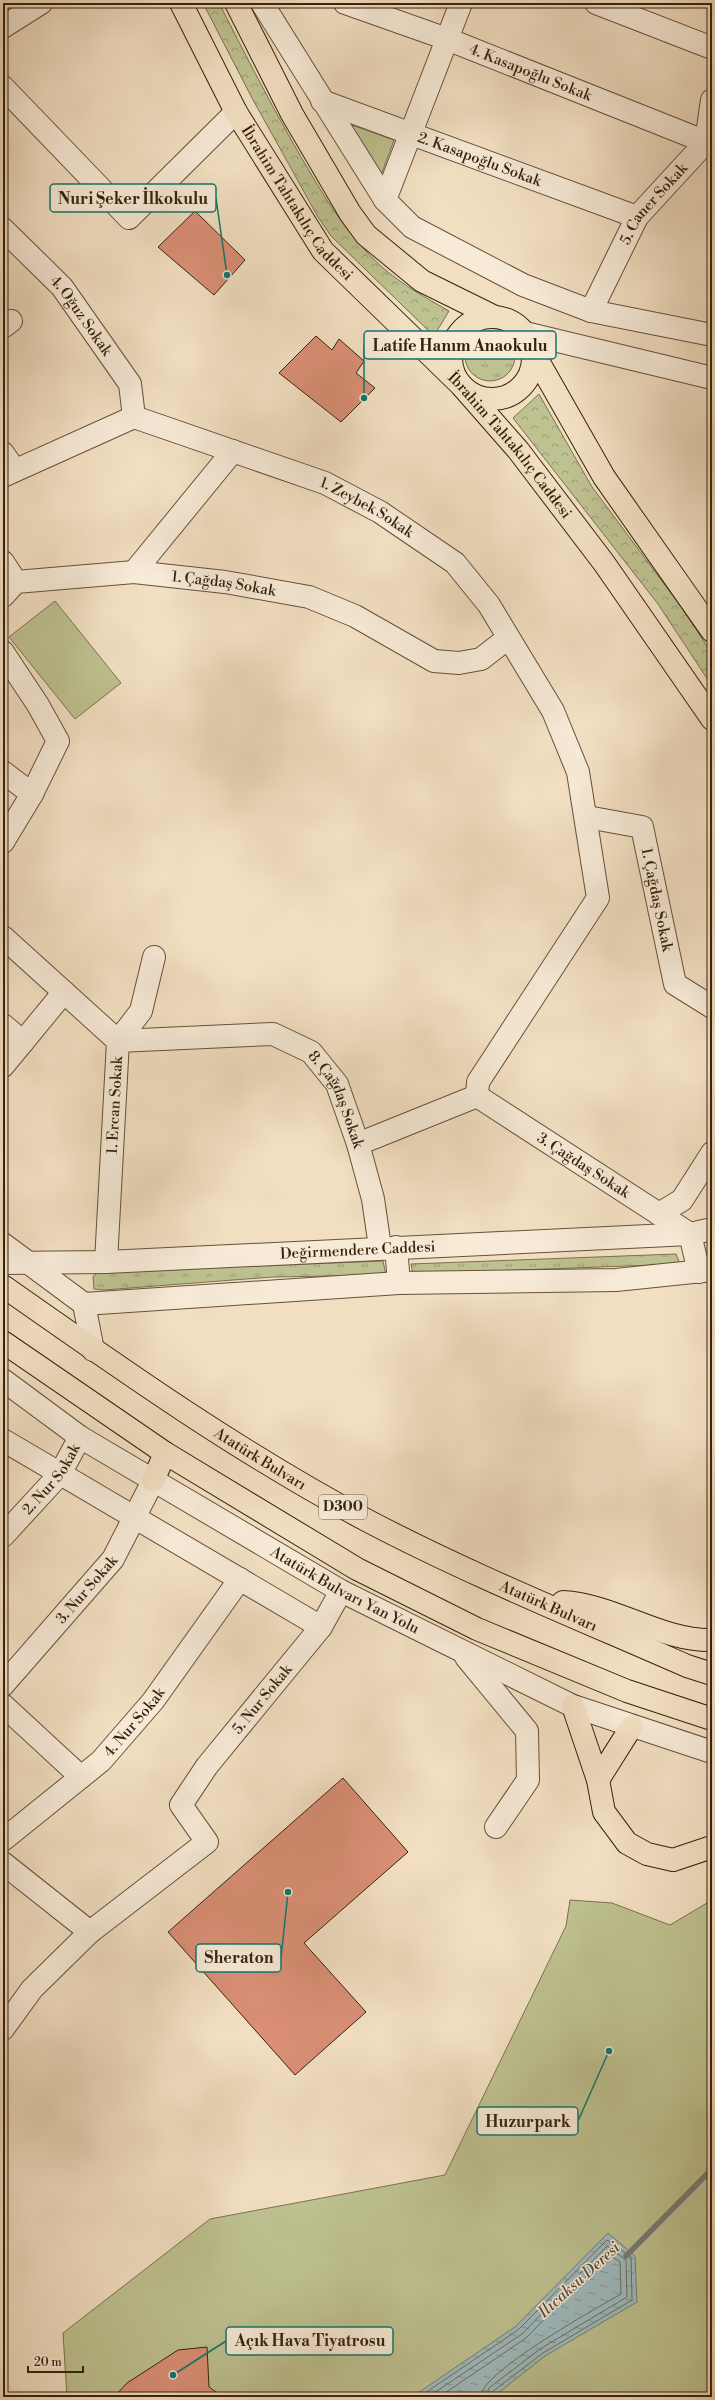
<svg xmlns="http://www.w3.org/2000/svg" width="715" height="2400" viewBox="0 0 715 2400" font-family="'Libre Bodoni',serif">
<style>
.grass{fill:url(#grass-tufts);stroke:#7a724e}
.forest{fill:url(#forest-crowns);stroke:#7a724e}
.green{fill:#bec190;stroke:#7a724e}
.water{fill:url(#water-ripples);stroke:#757d76}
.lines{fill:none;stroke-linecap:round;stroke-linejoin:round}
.shore{stroke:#6b6e64;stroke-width:1}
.stream{stroke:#757d76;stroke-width:5.5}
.building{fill:#da8f76;stroke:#37220b}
.minor-casing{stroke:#665139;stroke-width:24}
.major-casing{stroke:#37220b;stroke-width:24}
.highway-casing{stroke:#37220b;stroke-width:24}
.minor{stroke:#f7ead7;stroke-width:22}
.major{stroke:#f2dfc2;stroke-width:22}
.highway{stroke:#f2dfc2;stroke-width:22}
.labels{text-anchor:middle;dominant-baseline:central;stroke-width:3;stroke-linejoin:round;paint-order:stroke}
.shield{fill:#f7ead7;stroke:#715e48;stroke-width:1}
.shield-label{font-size:14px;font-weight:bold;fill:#37220b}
.street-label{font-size:15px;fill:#37220b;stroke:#f7ead7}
.water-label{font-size:16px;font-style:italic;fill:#565040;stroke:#f7ead7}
.leader{fill:none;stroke:#0f766e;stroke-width:1.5}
.callout-dot{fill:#0f766e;stroke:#f7ead7;stroke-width:1.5}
.callout{fill:#f7ead7;stroke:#0f766e;stroke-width:1.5}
.callout-label{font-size:16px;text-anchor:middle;font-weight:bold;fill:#37220b}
</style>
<defs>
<pattern id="grass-tufts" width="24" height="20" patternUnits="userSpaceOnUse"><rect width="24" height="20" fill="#bec190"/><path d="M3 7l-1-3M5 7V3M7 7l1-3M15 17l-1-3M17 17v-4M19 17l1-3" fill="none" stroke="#9b9c74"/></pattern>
<pattern id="forest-crowns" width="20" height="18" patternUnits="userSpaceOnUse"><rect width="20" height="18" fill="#bec190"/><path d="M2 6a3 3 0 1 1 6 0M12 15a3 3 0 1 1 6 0" fill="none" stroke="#9b9c74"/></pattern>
<pattern id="water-ripples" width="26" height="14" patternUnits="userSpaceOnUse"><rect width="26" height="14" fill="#9fbabd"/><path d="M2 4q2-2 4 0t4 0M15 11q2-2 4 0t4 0" fill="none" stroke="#829798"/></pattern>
</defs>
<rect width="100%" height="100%" fill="#f2dfc2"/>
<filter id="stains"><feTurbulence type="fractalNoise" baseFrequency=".005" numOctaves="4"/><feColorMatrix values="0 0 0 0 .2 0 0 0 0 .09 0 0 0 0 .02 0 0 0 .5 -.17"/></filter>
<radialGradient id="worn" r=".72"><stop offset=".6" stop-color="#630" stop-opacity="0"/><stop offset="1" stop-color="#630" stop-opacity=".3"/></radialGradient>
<g class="grass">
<circle cx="490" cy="356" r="25"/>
<path d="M676 1254 680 1264 413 1274 411 1264Z"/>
<path d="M383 1261 386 1275 272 1277 104 1290 94 1289 93 1276 99 1272Z"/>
</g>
<g class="forest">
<path d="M203 3H219C243 50 267 97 293 143 319 188 344 233 383 268 403 285 426 298 449 311L434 336 331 236 318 217 252 98Z"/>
<path d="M539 394 592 487 682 608 712 654V686L658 604 513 418Z"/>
</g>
<g class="green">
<path d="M346 123 394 140 381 175Z"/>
<path d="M55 601 121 683 75 719 9 637Z"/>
<path d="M570 1900 612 1903 670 1925 712 1900V2397H67L63 2333 210 2219 445 2175 566 1926Z"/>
</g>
<path class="water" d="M608 2233 635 2256 637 2302 545 2356 493 2397H412L515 2327Z"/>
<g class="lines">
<g class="shore">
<path d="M419 2397 518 2330 607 2240 631 2257 632 2300 543 2353 492 2392 491 2397"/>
<path d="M428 2397 522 2334 607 2246 626 2260 627 2297 540 2349 489 2388 486 2397"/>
<path d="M439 2397 526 2338 608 2254 620 2262 621 2294C597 2308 481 2372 480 2397"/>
</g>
<path class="stream" d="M626 2256 712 2169"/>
</g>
<g class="building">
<path d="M195 211 245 260 214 295 158 247Z"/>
<path d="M316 336 332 350 339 339 364 361 356 373 375 388 341 422 279 373Z"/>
<path d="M343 1778 408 1852 304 1943 366 2012 295 2075 168 1932Z"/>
<path d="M207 2347 209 2387 223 2397H114L127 2383 178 2350Z"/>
</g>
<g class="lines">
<defs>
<g id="minor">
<path d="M262 3 385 200 412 227 523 285 591 311 712 335"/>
<path id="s1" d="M345 3 447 39 706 142 712 148"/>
<path d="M596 3 712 48"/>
<path d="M3 27 41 3"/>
<path d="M3 87 129 218 236 112"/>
<path id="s2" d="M322 101 637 217"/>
<path d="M385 200 461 3"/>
<path id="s3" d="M3 229 62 287 130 384 134 417"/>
<path id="s4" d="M591 311 637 217 706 142 712 100"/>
<path d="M3 327 11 321"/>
<path d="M525 333 712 378"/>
<path d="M3 453 14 469"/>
<path id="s5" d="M3 476 134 417 325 483 380 512 455 563 489 605 553 711 578 772 598 898 478 1082 477 1096"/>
<path d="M3 562 16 582"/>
<path d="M134 572 233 451"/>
<path id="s6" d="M3 596 16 582 134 572 225 582 309 597 355 616 434 661 459 663 481 659 508 638"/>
<path d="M3 652 38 705 58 741 32 794 3 842"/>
<path d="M3 772 32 794"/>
<path id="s7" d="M587 817 642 827 675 984 712 1007"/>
<path id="s8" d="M3 937 118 1041 273 1034 311 1052 337 1084 358 1144 373 1199 380 1247"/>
<path d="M3 1025 23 1042"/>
<path d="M3 1066 64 992"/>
<path id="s9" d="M477 1096 690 1234 699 1272"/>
<path d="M358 1144 477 1096"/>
<path d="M659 1214 682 1200 712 1153"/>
<path d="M3 1244 84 1304"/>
<path d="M396 1247 399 1283"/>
<path id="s10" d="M106 1262 118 1041 141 1011 154 957"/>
<path id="s11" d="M3 1263 106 1262 690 1234 712 1229"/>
<path d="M84 1304 399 1283 616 1280 712 1270"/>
<path d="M84 1304 93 1350"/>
<path id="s12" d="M3 1380 80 1437 341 1591 573 1706 712 1752"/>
<path d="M3 1440 321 1627"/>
<path id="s13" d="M3 1536 60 1474 80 1437"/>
<path d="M466 1657 527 1731 528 1780 496 1827"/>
<path id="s14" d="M3 1685 113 1559 153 1481"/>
<path d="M3 1705 81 1777"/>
<path id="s15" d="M3 1840 101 1761 153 1701 240 1579"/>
<path d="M3 1863 90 1932"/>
<path id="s16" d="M3 2029 32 1989 90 1932 207 1842 181 1805 207 1766 321 1627 341 1591"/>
</g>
<g id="major">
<path id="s17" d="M181 3 236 112 323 251 461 385 518 450 604 563 712 719"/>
<path d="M236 3 292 114 350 213 366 235 422 281 495 317"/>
<circle cx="492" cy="358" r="41"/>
<path d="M534 354 604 477 712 631"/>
<path d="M573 1706 598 1780 632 1726"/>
<path d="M598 1780 604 1812 627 1843 647 1854 673 1860 712 1847"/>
</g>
<g id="highway">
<path id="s18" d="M3 1286C121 1369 240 1453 368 1521 471 1575 580 1619 687 1666L712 1674"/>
<path d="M3 1342 165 1453 357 1569 477 1629 627 1691 712 1719"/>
<path d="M153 1481 165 1453"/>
<path d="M563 1602C615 1605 660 1641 712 1640"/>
</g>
</defs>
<use href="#minor" class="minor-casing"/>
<use href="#major" class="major-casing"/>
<use href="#highway" class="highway-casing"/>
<use href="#minor" class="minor"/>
<use href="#major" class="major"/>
<use href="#highway" class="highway"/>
</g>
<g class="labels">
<rect class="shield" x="319" y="1495" width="48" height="24" rx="3"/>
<g class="shield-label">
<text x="343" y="1507">D300</text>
</g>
<g class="street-label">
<text stroke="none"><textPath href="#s1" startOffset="198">4. Kasapoğlu Sokak</textPath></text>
<text stroke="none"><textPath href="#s2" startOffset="168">2. Kasapoğlu Sokak</textPath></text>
<text stroke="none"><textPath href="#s17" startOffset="232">İbrahim Tahtakılıç Caddesi</textPath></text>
<text stroke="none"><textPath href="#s4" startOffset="125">5. Caner Sokak</textPath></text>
<text stroke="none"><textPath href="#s3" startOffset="117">4. Oğuz Sokak</textPath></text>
<text stroke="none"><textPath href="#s17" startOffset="556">İbrahim Tahtakılıç Caddesi</textPath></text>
<text stroke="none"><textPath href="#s5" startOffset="394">1. Zeybek Sokak</textPath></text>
<text stroke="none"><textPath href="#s6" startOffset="228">1. Çağdaş Sokak</textPath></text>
<text stroke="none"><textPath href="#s7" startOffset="130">1. Çağdaş Sokak</textPath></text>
<text stroke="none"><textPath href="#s8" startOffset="407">8. Çağdaş Sokak</textPath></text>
<text stroke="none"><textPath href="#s10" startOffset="157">1. Ercan Sokak</textPath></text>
<text stroke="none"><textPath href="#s9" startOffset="127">3. Çağdaş Sokak</textPath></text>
<text stroke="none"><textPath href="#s11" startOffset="355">Değirmendere Caddesi</textPath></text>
<text stroke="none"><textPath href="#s18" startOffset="310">Atatürk Bulvarı</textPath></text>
<text stroke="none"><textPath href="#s13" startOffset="75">2. Nur Sokak</textPath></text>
<text stroke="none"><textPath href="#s14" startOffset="127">3. Nur Sokak</textPath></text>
<text stroke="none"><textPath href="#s12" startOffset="402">Atatürk Bulvarı Yan Yolu</textPath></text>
<text stroke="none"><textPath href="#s18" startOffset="634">Atatürk Bulvarı</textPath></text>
<text stroke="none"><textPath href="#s16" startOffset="457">5. Nur Sokak</textPath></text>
<text stroke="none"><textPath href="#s15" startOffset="177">4. Nur Sokak</textPath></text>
</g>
<g class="water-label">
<text transform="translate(579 2280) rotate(-42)">Ilıcaksu Deresi</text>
</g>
</g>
<path class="leader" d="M227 275L216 198M364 398L364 345M288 1892L281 1958M609 2051L578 2121M173 2375L226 2341"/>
<g class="callout-dot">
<circle cx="227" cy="275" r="4"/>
<circle cx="364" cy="398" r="4"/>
<circle cx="288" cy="1892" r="4"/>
<circle cx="609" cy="2051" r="4"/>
<circle cx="173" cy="2375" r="4"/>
</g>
<g class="callout">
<rect x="50" y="184" width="166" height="28" rx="4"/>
<rect x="364" y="331" width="192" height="28" rx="4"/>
<rect x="196" y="1944" width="85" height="28" rx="4"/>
<rect x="477" y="2107" width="101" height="28" rx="4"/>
<rect x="226" y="2327" width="167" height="28" rx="4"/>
</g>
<g class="callout-label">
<text x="133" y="204">Nuri Şeker İlkokulu</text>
<text x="460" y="351">Latife Hanım Anaokulu</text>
<text x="239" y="1963">Sheraton</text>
<text x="528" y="2127">Huzurpark</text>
<text x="310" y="2346">Açık Hava Tiyatrosu</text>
</g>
<rect width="715" height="2400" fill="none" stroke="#f2dfc2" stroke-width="16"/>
<rect x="4" y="4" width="707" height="2392" fill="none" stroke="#37220b" stroke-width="2"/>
<rect x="8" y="8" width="699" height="2384" fill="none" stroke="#37220b"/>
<path d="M28 2366v6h55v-6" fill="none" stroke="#37220b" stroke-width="2"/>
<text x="34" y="2366" font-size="12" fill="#37220b" stroke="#f7ead7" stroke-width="3" paint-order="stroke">20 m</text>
<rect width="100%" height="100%" filter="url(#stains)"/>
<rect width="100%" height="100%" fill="url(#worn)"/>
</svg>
